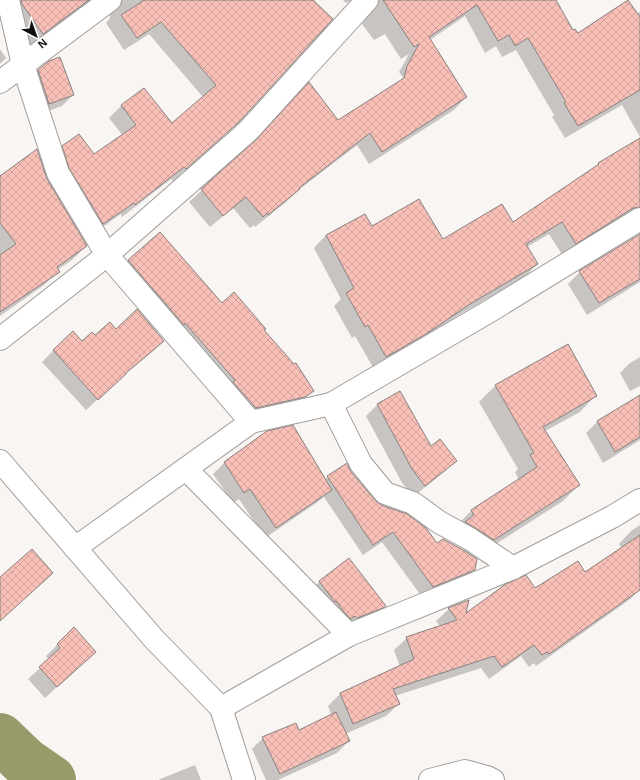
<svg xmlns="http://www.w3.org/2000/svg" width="640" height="780" viewBox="0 0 640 780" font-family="Arial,sans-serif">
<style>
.shadow{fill:#0003}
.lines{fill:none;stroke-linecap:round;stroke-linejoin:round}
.river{stroke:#979b6a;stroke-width:50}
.building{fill:url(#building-cross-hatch);stroke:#878281}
.minor-casing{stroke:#a09c9a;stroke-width:24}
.minor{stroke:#fff;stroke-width:22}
</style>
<defs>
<pattern id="building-cross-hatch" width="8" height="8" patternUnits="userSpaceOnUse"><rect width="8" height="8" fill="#f9c0b7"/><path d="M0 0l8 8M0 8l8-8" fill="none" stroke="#d4a49c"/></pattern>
</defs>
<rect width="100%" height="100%" fill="#f9f5f2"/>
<g class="shadow">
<path d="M14 0H94L31 46 10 17Z"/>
<path d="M98 0H311L238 121 225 134 173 181 171 179 122 217 121 214 90 236 50 159 63 146 94 156 123 136 109 118 122 105 172 125 203 97 149 34 124 50 106 23 110 18V11Z"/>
<path d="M343 0H352L346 3Z"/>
<path d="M357 0H555L573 31 577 35 637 14 639 12 640 13V137L622 105 565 138 552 117 554 115 516 50 502 57 496 46 485 53 465 16 430 40 466 97 454 110 369 164 357 145 296 192 286 202 255 227 254 225 250 228 233 208 210 227 189 202 202 190 338 121 422 101 399 72 409 54 401 59 385 34 374 40 362 24 367 16Z"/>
<path d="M0 49 6 58 0 64Z"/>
<path d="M38 70 73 95 62 106 37 115 27 82Z"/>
<path d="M640 139V230L563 256 549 234 527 247 537 264 525 277 457 316 412 346 374 369 355 336 352 338 334 306 341 299 314 248 326 235 372 227 442 241 512 223Z"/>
<path d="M0 177 46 180 86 246 72 260 57 270 58 271 44 285 0 316Z"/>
<path d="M640 233V282L587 315 568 284 580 272 640 235Z"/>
<path d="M160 234 222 304 263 330 313 391 302 401 245 418 118 271 128 261Z"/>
<path d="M116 330 163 341 152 352 124 375 86 410 42 362 54 350 81 342 95 337Z"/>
<path d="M567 345 596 395 580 412 545 431 579 485 563 501 477 556 455 527 471 511 519 480 515 472 518 469 479 402 495 386Z"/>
<path d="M640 357V386L630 391 620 373 630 363Z"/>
<path d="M400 392 431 447 456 461 444 472 413 497 401 481 366 416 377 405Z"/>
<path d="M640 396V440L603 463 586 433 597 422Z"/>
<path d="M224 463 324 480 328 477 351 473 375 502 474 570 463 580 422 597 382 542 363 555 324 497 319 501 265 538 239 499 233 503 213 474Z"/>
<path d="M640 525V589L629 600 536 666 534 663 529 667 521 656 489 679 481 668 395 696 399 704 386 716 345 734 349 741 337 753 278 780H266L252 749 263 738 299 731 332 716 328 706 340 694 400 667 394 650 407 638 440 626 436 621 449 609 465 615 535 590 585 574 622 549 619 544 631 531Z"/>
<path d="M349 559 384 605 373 617 345 629 308 593 319 582Z"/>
<path d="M74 628 83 663 45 698 28 679 49 660 46 656Z"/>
<path d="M195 765 201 780H159L160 779Z"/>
</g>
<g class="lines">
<path class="river" d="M0 738 25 762 51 780"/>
</g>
<g class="building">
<path d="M21 0H89L43 34 22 4Z"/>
<path d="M142 0H313L333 19 239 122 186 169 184 167 135 205 134 203 103 224 69 168 62 146 79 134 94 154 136 125 121 105 144 88 172 123 216 85 161 22 137 38 121 15 143 1Z"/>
<path d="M383 0H556L573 30 575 29 578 33 628 0 640 17V90L578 126 564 103 566 102 528 38 515 46 509 35 498 41 477 5 429 37 467 97 382 152 370 133 299 188 300 189 268 215 267 213 263 217 246 197 223 216 201 189 256 140 309 82 338 120 404 78 407 66 419 44 414 47Z"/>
<path d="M60 57 74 95 49 104 38 70 49 61Z"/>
<path d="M640 138V207L633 208 576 244 562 222 526 244 538 264 470 304 426 334 386 357 368 325 365 327 346 293 354 288 326 235 365 214 372 226 419 199 443 239 502 204 513 222 599 164 598 163Z"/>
<path d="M37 149 47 179 87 246 57 267 60 272 0 312V255L16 244 0 223V176Z"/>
<path d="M160 232 222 303 234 292 266 329 264 330 294 364 296 363 314 391 305 397 256 408 233 382 235 380 185 323 184 325 128 260Z"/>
<path d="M640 234V279L599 303 579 271Z"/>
<path d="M137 309 164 341 126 373V374L98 400 53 350 73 331 82 341 92 332 95 335 110 322 116 329Z"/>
<path d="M568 344 597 396 543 427 580 485 494 540 477 529 465 522 474 515 471 510 537 467 530 455 534 453 495 385Z"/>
<path d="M400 391 431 446 440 439 457 461 425 486 412 469 377 404Z"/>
<path d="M640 395V437L615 452 597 421Z"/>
<path d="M293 425 332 490 276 528 250 489 244 493 224 462 267 431Z"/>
<path d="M347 463 351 472 376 501 381 505 407 514 426 528 437 543 443 539 463 550 477 559 475 570 433 587 393 532 373 545 327 476Z"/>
<path d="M640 535V590L549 654 547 652 542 655 534 645 502 667 494 656 393 689 400 704 353 724 340 693 414 659 406 637 457 620 448 608 469 600 466 613 506 584 526 575 535 588 578 561 585 572Z"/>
<path d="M32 549 53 573 0 621V577Z"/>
<path d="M349 558 386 606 383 608 357 618 355 616 351 619 344 612 336 601 334 602V601L319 581Z"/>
<path d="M74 627 96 652 57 687 39 667 60 648 57 644Z"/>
<path d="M336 712 350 741 280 774 262 737 296 723 299 730Z"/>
</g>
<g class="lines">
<defs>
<g id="minor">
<path d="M8 0 23 65 58 173 107 255 251 422"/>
<path d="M0 82 110 0"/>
<path d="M0 339 107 255 248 131 367 0"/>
<path d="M331 404 361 464 385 493 413 503 439 522 470 539 513 568"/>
<path d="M0 461 154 639 221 708 349 635 513 568 612 517 640 500"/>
<path d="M186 469 349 635"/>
<path d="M75 548 251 422 331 404 490 311 640 219"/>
<path d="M221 708 244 780"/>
<path d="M430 780 465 771 487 777 493 780"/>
</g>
</defs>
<use href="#minor" class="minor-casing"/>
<use href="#minor" class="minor"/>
</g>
<g transform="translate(36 36) rotate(139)" stroke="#ffffff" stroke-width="3" paint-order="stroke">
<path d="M0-3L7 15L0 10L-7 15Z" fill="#11100f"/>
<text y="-6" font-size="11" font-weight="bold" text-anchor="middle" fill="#11100f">N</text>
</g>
</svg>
